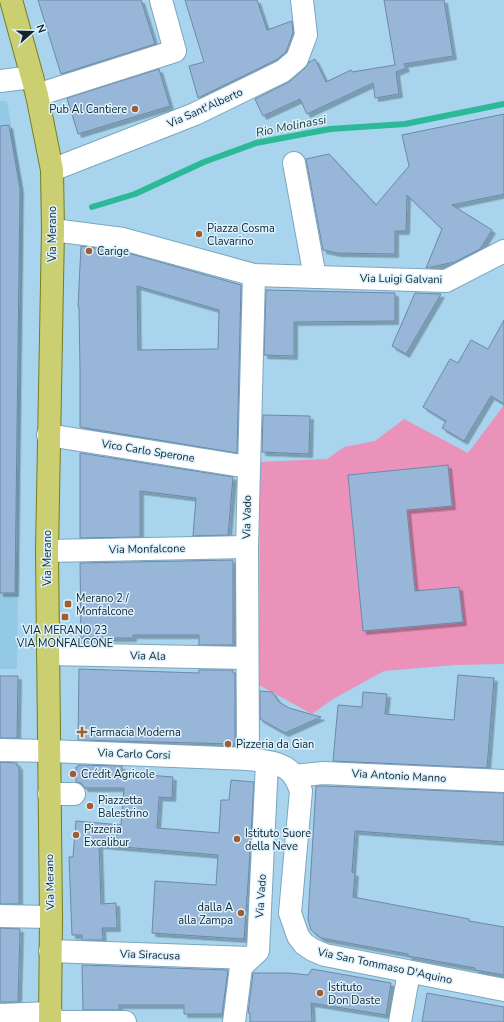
<svg xmlns="http://www.w3.org/2000/svg" width="504" height="1022" viewBox="0 0 504 1022" font-family="'Nunito Sans',sans-serif">
<style>
.built{fill:#94c9e6}
.green{fill:#eb92ba}
.lines{fill:none;stroke-linecap:round;stroke-linejoin:round}
.stream{stroke:#2bb997;stroke-width:6}
.building{fill:#98b6d7;stroke:#6c88a8;fill-rule:evenodd;filter:url(#shadow)}
.minor-casing{stroke:#7ba7be;stroke-width:24}
.major-casing{stroke:#747e1b;stroke-width:24}
.minor{stroke:#fff;stroke-width:22}
.major{stroke:#cbcf71;stroke-width:22}
.poi-dot{fill:#a25d2f;stroke:#dcf2fe;stroke-width:1.5}
.labels{text-anchor:middle;dominant-baseline:central;stroke-width:3;stroke-linejoin:round;paint-order:stroke}
.street-label{font-size:11px;fill:#13242d;stroke:#dcf2fe}
.poi-label{font-size:11px;fill:#13242d;stroke:#dcf2fe;text-anchor:start}
.water-label{font-size:12px;font-style:italic;fill:#1f3b32;stroke:#dcf2fe}
</style>
<defs>
<filter id="shadow"><feDropShadow dx="3.5" dy="3.5" stdDeviation="0" flood-color="#0004"/></filter>
</defs>
<rect width="100%" height="100%" fill="#a8d5ed"/>
<path class="built" d="M0 101H7L23 191 17 669H0Z"/>
<path class="green" d="M504 405V664L456 665 384 671 333 699 312 714 259 685 260 462 327 459 344 447 375 441 404 419 468 453Z"/>
<g class="lines">
<path class="stream" d="M92 207 135 194 204 162 256 143 330 129 405 124 504 104"/>
</g>
<g class="building">
<path d="M38 0H141L155 44 61 74Z"/>
<path d="M185 0H257L267 30 292 21 293 33 286 52 276 60 198 98 189 66 204 62Z"/>
<path d="M384 0H444L453 56 404 64 406 68 396 72 399 94 375 98 373 83 307 114 300 99 263 116 255 99 289 82 305 68 309 62 315 59 326 82 351 70 352 72 395 65Z"/>
<path d="M159 69 170 106 78 134 67 98Z"/>
<path d="M504 114V194L452 205 492 230 480 249 455 262 426 268 442 229 407 195 406 231H395V254L337 253 323 250 306 159 329 154 376 205 409 166 402 135Z"/>
<path d="M9 125 20 189 15 593H0V126Z"/>
<path d="M81 246 121 251 241 285 237 453 80 427V369L79 307H78ZM137 286 219 310 218 349 138 350Z"/>
<path d="M266 290 395 293V321L294 322V356L264 355Z"/>
<path d="M415 293 441 294 406 354 392 346Z"/>
<path d="M504 320V404L491 396 464 441 442 428 446 421 423 407 450 359 458 363 471 340 488 349Z"/>
<path d="M263 415 310 416 309 454 262 452Z"/>
<path d="M80 453 233 477 228 535 193 536 196 498 140 491V537L80 538Z"/>
<path d="M448 465 452 506 407 510 415 591 459 587 463 622 363 631 348 475Z"/>
<path d="M233 560V645H199V635H133V638H81L80 563Z"/>
<path d="M79 669 199 673V670H233V673H235V744L78 740Z"/>
<path d="M458 675 494 678 487 768 333 761 338 705 362 707 363 692 387 694 385 714 454 720Z"/>
<path d="M0 676H18L17 738H0Z"/>
<path d="M260 691 272 692 279 702 289 708 321 717 285 733 260 719Z"/>
<path d="M0 762 17 763V766H19V904H0Z"/>
<path d="M78 765 122 766V773L173 777 172 798 159 797 157 828 219 833 221 800H229L231 780 254 782 249 869 244 939 152 933 155 881 216 885 218 855 99 845 101 904 116 903 117 928H102L103 940H82V935H72L69 857H73L76 821 121 825 124 788H85L81 783 76 782V767H78Z"/>
<path d="M316 786H323L504 793V842L355 831 352 872 355 873 353 897 469 919V921L504 927V975L475 970V968L408 956V954L321 938 311 930 308 919Z"/>
<path d="M0 928 20 929 18 1002H0Z"/>
<path d="M82 965 228 970 222 1014H184V1005H119V1010H83Z"/>
<path d="M312 969 391 983 386 1015 311 1003 312 1022H250V1013H248L253 973H289L308 975Z"/>
<path d="M427 993 504 1007V1022H422Z"/>
</g>
<g class="lines">
<defs>
<g id="minor">
<path d="M0 81 32 77"/>
<path d="M37 95 175 51 161 0"/>
<path d="M294 163 315 277"/>
<path d="M52 170 195 114 283 71 297 59 306 35 302 0"/>
<path d="M53 230 123 239 254 275 446 281 504 251"/>
<path d="M48 435 248 467"/>
<path d="M47 551 247 547"/>
<path d="M48 654 247 658"/>
<path d="M0 750 49 751 248 759C263 761 285 762 294 776 297 780 299 786 301 791L290 913 298 936 304 944 313 950 325 955 504 990"/>
<path d="M248 759 247 547 254 275"/>
<path d="M294 776 323 773 504 781"/>
<path d="M49 794H74"/>
<path d="M0 916 51 917"/>
<path d="M50 951 250 958"/>
<path d="M0 1015 51 1013"/>
<path d="M50 1022H125"/>
<path d="M234 1022 241 967 258 951 267 762"/>
<path d="M400 1022 409 972"/>
</g>
<path id="major" d="M11 0 37 95 52 170 53 230 47 551 51 917 50 1022"/>
</defs>
<use href="#minor" class="minor-casing"/>
<use href="#major" class="major-casing"/>
<use href="#minor" class="minor"/>
<use href="#major" class="major"/>
</g>
<g class="poi-dot">
<circle cx="135" cy="109" r="4"/>
<circle cx="199" cy="234" r="4"/>
<circle cx="89" cy="251" r="4"/>
<rect x="64" y="600" width="8" height="8" rx="2"/>
<rect x="61" y="613" width="8" height="8" rx="2"/>
<path d="M80 726h4v4h4v4h-4v4h-4v-4h-4v-4h4z"/>
<circle cx="228" cy="744" r="4"/>
<circle cx="73" cy="774" r="4"/>
<circle cx="90" cy="806" r="4"/>
<circle cx="76" cy="835" r="4"/>
<circle cx="237" cy="839" r="4"/>
<circle cx="241" cy="913" r="4"/>
<circle cx="320" cy="993" r="4"/>
</g>
<g class="labels">
<g class="street-label">
<text transform="translate(205 108) rotate(-24)">Via Sant'Alberto</text>
<text transform="translate(52 234) rotate(-90)">Via Merano</text>
<text transform="translate(401 279) rotate(1)">Via Luigi Galvani</text>
<text transform="translate(148 451) rotate(9)">Vico Carlo Sperone</text>
<text transform="translate(247 517) rotate(-89)">Via Vado</text>
<text transform="translate(147 549) rotate(-1)">Via Monfalcone</text>
<text transform="translate(47 558) rotate(-90)">Via Merano</text>
<text transform="translate(148 656) rotate(1)">Via Ala</text>
<text transform="translate(134 754) rotate(2)">Via Carlo Corsi</text>
<text transform="translate(399 776) rotate(3)">Via Antonio Manno</text>
<text transform="translate(50 882) rotate(-91)">Via Merano</text>
<text transform="translate(261 896) rotate(-86)">Via Vado</text>
<text transform="translate(150 955) rotate(2)">Via Siracusa</text>
<text transform="translate(385 966) rotate(12)">Via San Tommaso D'Aquino</text>
</g>
<g class="poi-label">
<text x="127" y="109" text-anchor="end">Pub Al Cantiere</text>
<text x="207" y="228">Piazza Cosma<tspan x="207" dy="13">Clavarino</tspan></text>
<text x="97" y="251">Carige</text>
<text x="76" y="598">Merano 2 /<tspan x="76" dy="13">Monfalcone</tspan></text>
<text x="65" y="630" text-anchor="middle">VIA MERANO 23<tspan x="65" dy="13">VIA MONFALCONE</tspan></text>
<text x="90" y="732">Farmacia Moderna</text>
<text x="236" y="744">Pizzeria da Gian</text>
<text x="81" y="774">Crédit Agricole</text>
<text x="98" y="800">Piazzetta<tspan x="98" dy="13">Balestrino</tspan></text>
<text x="84" y="829">Pizzeria<tspan x="84" dy="13">Excalibur</tspan></text>
<text x="245" y="833">Istituto Suore<tspan x="245" dy="13">della Neve</tspan></text>
<text x="233" y="907" text-anchor="end">dalla A<tspan x="233" dy="13">alla Zampa</tspan></text>
<text x="328" y="987">Istituto<tspan x="328" dy="13">Don Daste</tspan></text>
</g>
<g class="water-label">
<text transform="translate(291 126) rotate(-11)">Rio Molinassi</text>
</g>
</g>
<g transform="translate(32 32) rotate(70)" stroke="#dcf2fe" stroke-width="3" paint-order="stroke">
<path d="M0-3L7 15L0 10L-7 15Z" fill="#13242d"/>
<text y="-6" font-size="11" font-weight="bold" text-anchor="middle" fill="#13242d">N</text>
</g>
</svg>
